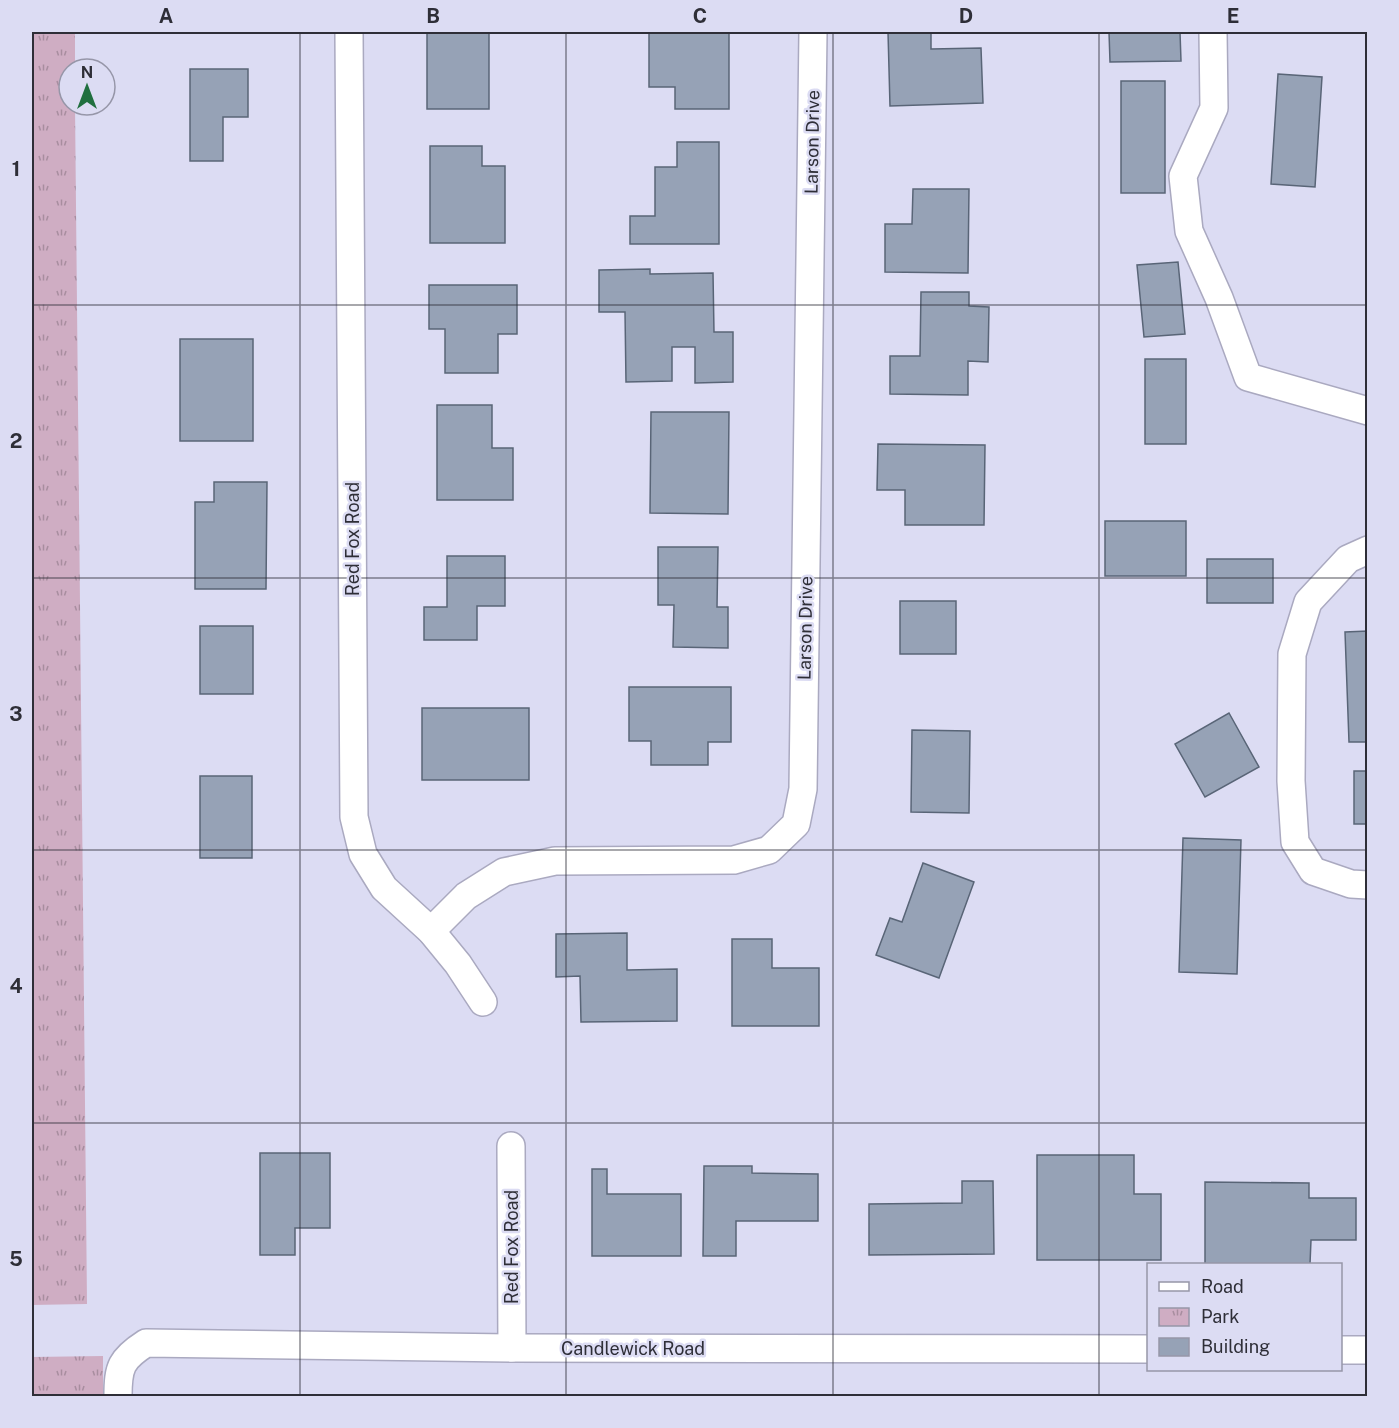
<svg xmlns="http://www.w3.org/2000/svg" width="1399" height="1428" viewBox="0 0 1399 1428" font-family="'Public Sans',sans-serif">
<style>
.park{fill:url(#park-tufts)}
.building{fill:#96a2b6;stroke:#596577;stroke-width:1.5}
.lines{fill:none;stroke-linecap:round;stroke-linejoin:round}
.street-casing{stroke:#aaa9c0;stroke-width:30}
.street{stroke:#fff;stroke-width:27}
.grid{fill:none;stroke:#2e2e37;stroke-width:1.5;stroke-opacity:0.55}
.labels{text-anchor:middle;dominant-baseline:central;stroke-width:5;stroke-linejoin:round;paint-order:stroke}
.street-label{font-size:18px;fill:#2e2e37;stroke:#dcdcf3}
.neatline{fill:none;stroke:#2e2e37;stroke-width:2}
.grid-label{font-size:20px;text-anchor:middle;font-weight:bold;fill:#2e2e37}
</style>
<defs>
<pattern id="park-tufts" width="24" height="20" patternUnits="userSpaceOnUse" patternTransform="scale(1.5)"><rect width="24" height="20" fill="#cfadc3"/><path d="M3 7l-1-3M5 7V3M7 7l1-3M15 17l-1-3M17 17v-4M19 17l1-3" fill="none" stroke="#a88d9f"/></pattern>
</defs>
<rect width="100%" height="100%" fill="#dcdcf3"/>
<g class="park">
<path d="M32 32H75V69H69V105H75L87 1304 32 1305Z"/>
<path d="M103 1356V1396H32V1357Z"/>
</g>
<g class="building">
<rect x="427" y="32" width="62" height="77"/>
<path d="M649 32H729V109H675V87H649Z"/>
<path d="M888 32H931V49L981 48 983 103 890 106Z"/>
<path d="M1109 32H1180L1181 61 1110 62Z"/>
<path d="M190 69H248V117H223V161H190Z"/>
<path d="M1278 74 1322 77 1315 187 1271 184Z"/>
<rect x="1121" y="81" width="44" height="112"/>
<path d="M677 142H719V244H630V216H655V167H677Z"/>
<path d="M430 146H482V166H505V243H430Z"/>
<path d="M913 189H969L968 273 885 272V224H912Z"/>
<path d="M1178 262 1185 334 1144 337 1137 265Z"/>
<path d="M650 269V274L713 273 714 332H733V382L695 383V347H672V381L626 382 625 312H599V270Z"/>
<path d="M429 285H517V334H498V373H445V329H429Z"/>
<path d="M921 292H969V306L989 307 988 362 968 361V395L890 394V356H920Z"/>
<rect x="180" y="339" width="73" height="102"/>
<rect x="1145" y="359" width="41" height="85"/>
<path d="M437 405H492V448H513V500H437Z"/>
<path d="M651 412H729L728 514 650 513Z"/>
<path d="M878 444 985 445 984 525H905V490H877Z"/>
<path d="M214 482H267L266 589H195V502H214Z"/>
<rect x="1105" y="521" width="81" height="55"/>
<path d="M658 547H718L717 607H728V648L673 647 674 605H658Z"/>
<path d="M447 556H505V606H477V640H424V607H447Z"/>
<rect x="1207" y="559" width="66" height="44"/>
<rect x="900" y="601" width="56" height="53"/>
<rect x="200" y="626" width="53" height="68"/>
<path d="M1368 631V742H1349L1345 632Z"/>
<path d="M629 687H731V742H708V765H651V741H629Z"/>
<rect x="422" y="708" width="107" height="72"/>
<path d="M1229 713 1259 767 1205 797 1175 744Z"/>
<path d="M912 730 970 731 969 813 911 812Z"/>
<rect x="1354" y="771" width="14" height="53"/>
<rect x="200" y="776" width="52" height="82"/>
<path d="M1183 838 1241 840 1237 974 1179 972Z"/>
<path d="M923 863 974 882 939 978 876 955 890 918 902 922Z"/>
<path d="M627 933V970L677 969V1021L581 1022 580 976 556 977V934Z"/>
<path d="M732 939H772V968H819V1026H732Z"/>
<path d="M260 1153H330V1228H295V1255H260Z"/>
<path d="M1037 1155H1134V1194H1161V1260H1037Z"/>
<path d="M704 1166H752V1173L818 1174V1221H736V1256H703Z"/>
<path d="M592 1169H607V1194H681V1256H592Z"/>
<path d="M962 1181H993L994 1254 869 1255V1204L962 1203Z"/>
<path d="M1205 1182 1309 1183V1198H1356V1240H1311L1310 1264H1205Z"/>
</g>
<g class="lines">
<defs>
<g id="street">
<path d="M349 32 354 817 363 854 384 888 431 931 458 964 483 1002"/>
<path d="M1213 32 1214 108 1183 176 1189 231 1219 298 1248 377 1368 411"/>
<path d="M1368 550 1348 559 1308 602 1292 654 1291 781 1295 842 1313 871 1351 884 1368 885"/>
<path d="M431 931 466 896 504 872 555 861 734 860 769 850 796 824 803 789 813 32"/>
<path d="M511 1146 512 1348"/>
<path d="M1340 1350H1368"/>
<path d="M118 1396C118 1367 121 1359 146 1343L512 1348 1148 1349"/>
</g>
</defs>
<use href="#street" class="street-casing"/>
<use href="#street" class="street"/>
</g>
<path class="grid" d="M300 32V1396M566 32V1396M833 32V1396M1099 32V1396M32 305H1368M32 578H1368M32 850H1368M32 1123H1368"/>
<g class="labels">
<g class="street-label">
<text transform="translate(812 142) rotate(-89)">Larson Drive</text>
<text transform="translate(352 539) rotate(-90)">Red Fox Road</text>
<text transform="translate(805 628) rotate(-89)">Larson Drive</text>
<text transform="translate(511 1247) rotate(-90)">Red Fox Road</text>
<text x="633" y="1348">Candlewick Road</text>
</g>
</g>
<rect width="1399" height="1428" fill="none" stroke="#dcdcf3" stroke-width="66"/>
<rect x="1147" y="1263" width="195" height="108" fill="#dcdcf3" stroke="#9696a8" stroke-width="1.5"/>
<rect x="1159" y="1282" width="30" height="9" fill="#ffffff" stroke="#9696a8" stroke-width="1.5"/>
<text x="1201" y="1293" font-size="18" fill="#2e2e37">Road</text>
<rect x="1159" y="1308" width="30" height="18" fill="url(#park-tufts)" stroke="#9696a8" stroke-width="1.5"/>
<text x="1201" y="1323" font-size="18" fill="#2e2e37">Park</text>
<rect x="1159" y="1338" width="30" height="18" fill="#96a2b6" stroke="#9696a8" stroke-width="1.5"/>
<text x="1201" y="1353" font-size="18" fill="#2e2e37">Building</text>
<g transform="translate(87 87)"><circle r="28" fill="#dcdcf3" stroke="#9696a8" stroke-width="1.5"/>
<path d="M0-4.5L10 22L0 15L-10 22Z" fill="#206f3f"/>
<text y="-9" font-size="16" font-weight="bold" text-anchor="middle" fill="#2e2e37">N</text>
</g>
<rect x="33" y="33" width="1333" height="1362" class="neatline"/>
<g class="grid-label">
<text x="166" y="23">A</text>
<text x="433" y="23">B</text>
<text x="700" y="23">C</text>
<text x="966" y="23">D</text>
<text x="1233" y="23">E</text>
<text x="16" y="176">1</text>
<text x="16" y="448">2</text>
<text x="16" y="721">3</text>
<text x="16" y="993">4</text>
<text x="16" y="1266">5</text>
</g>
</svg>
